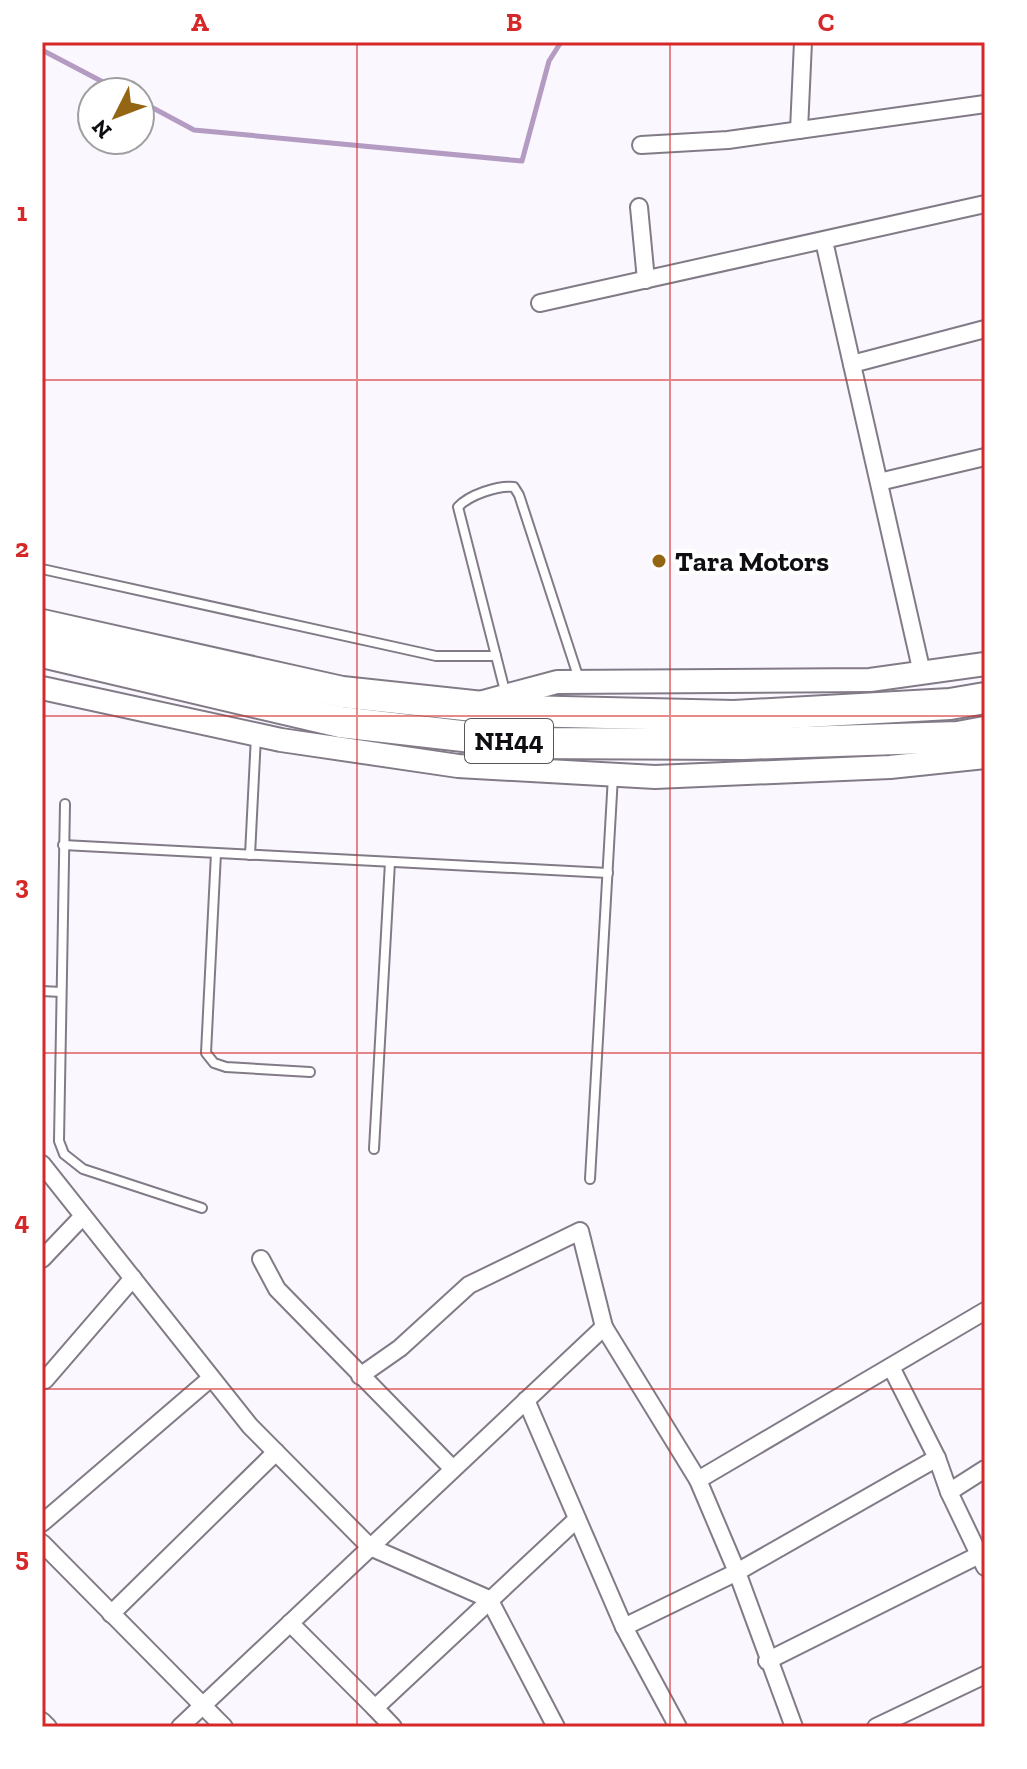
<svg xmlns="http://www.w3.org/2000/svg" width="1027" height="1769" viewBox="0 0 1027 1769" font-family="'Zilla Slab',serif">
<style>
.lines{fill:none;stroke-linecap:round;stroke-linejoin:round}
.stream{stroke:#b39bc2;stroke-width:5}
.lane-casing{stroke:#827b87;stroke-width:12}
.street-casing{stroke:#827b87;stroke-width:20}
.secondary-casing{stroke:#827b87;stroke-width:26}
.highway-casing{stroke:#827b87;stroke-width:34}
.lane{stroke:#fff;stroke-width:8}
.street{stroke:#fff;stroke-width:16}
.secondary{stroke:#fff;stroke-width:22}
.highway{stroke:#fff;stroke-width:30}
.grid{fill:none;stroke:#d62828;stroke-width:2;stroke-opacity:0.55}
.poi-dot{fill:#946513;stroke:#fff;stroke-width:3}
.labels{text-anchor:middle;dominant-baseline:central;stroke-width:8;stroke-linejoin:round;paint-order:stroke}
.shield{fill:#fff;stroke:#585659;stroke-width:2}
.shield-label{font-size:26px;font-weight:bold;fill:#100e12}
.poi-label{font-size:28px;font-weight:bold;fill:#100e12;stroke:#fff;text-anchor:start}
.neatline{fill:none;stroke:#d62828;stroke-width:3}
.grid-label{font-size:26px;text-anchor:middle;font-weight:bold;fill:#d62828}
</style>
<rect width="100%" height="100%" fill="#fbf7ff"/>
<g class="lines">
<g class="stream">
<path d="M42 50 122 92"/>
<path d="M140 101 194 130 522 161 549 61 561 42"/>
</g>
<defs>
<g id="lane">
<path d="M42 569 436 656H496"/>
<path d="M506 695 458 507C469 495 498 485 514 487L519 495 579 679"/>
<path d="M65 804 59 1141 64 1154 83 1169 202 1208"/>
<path d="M63 845 608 873"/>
<path d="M216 853 206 1053 214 1063 226 1067 310 1072"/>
<path d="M250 855 256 736"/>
<path d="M42 991 61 992"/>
<path d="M374 1149 390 862"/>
<path d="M590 1179 613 776"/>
</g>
<g id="street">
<path d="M799 130 803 42"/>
<path d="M641 145 728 140 985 104"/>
<path d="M639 207 646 280"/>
<path d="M824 241 922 673"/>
<path d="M540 303 985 204"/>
<path d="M852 364 985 329"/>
<path d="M879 482 985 457"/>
<path d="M42 1164 250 1426 370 1547 489 1599 556 1727"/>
<path d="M42 1259 83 1216"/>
<path d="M261 1259 277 1289 453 1469"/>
<path d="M891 1367 937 1458"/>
<path d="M360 1376 400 1348 469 1285 580 1231 604 1327"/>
<path d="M45 1380 133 1278"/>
<path d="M526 1400 624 1627 678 1727"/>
<path d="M698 1480 737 1572 937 1458 949 1492 985 1469"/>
<path d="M949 1492 985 1567"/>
<path d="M42 1523 211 1378"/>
<path d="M42 1543 224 1727"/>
<path d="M111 1614 276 1452"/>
<path d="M290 1623 375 1708 577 1519"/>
<path d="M624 1627 737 1572 794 1727"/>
<path d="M767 1661 979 1555"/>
<path d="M375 1708 393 1727"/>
<path d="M42 1721 48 1727"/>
<path d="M180 1727 604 1327 698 1480 985 1311"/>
<path d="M876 1727 985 1675"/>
</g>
<g id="secondary">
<path d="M42 688 281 740 458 766 655 777 890 767 985 757"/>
<path d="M483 702 557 682 870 680 985 664"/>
</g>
<g id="highway">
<path d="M42 625 342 692 521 711 734 716 950 704 985 698"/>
<path d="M42 652 340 722 523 743 743 744 958 737 985 732"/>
</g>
</defs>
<use href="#lane" class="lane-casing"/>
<use href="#street" class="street-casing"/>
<use href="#secondary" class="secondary-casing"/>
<use href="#highway" class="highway-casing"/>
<use href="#lane" class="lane"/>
<use href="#street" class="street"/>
<use href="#secondary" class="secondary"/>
<use href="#highway" class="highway"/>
</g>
<path class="grid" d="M357 42V1727M670 42V1727M42 380H985M42 716H985M42 1053H985M42 1389H985"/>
<circle class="poi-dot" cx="659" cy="561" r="8"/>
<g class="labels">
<rect class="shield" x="465" y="719" width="88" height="44" rx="6"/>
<g class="shield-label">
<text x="509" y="741">NH44</text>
</g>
<g class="poi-label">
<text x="675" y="561">Tara Motors</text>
</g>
</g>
<rect width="1027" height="1769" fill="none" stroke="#ffffff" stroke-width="88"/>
<g transform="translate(116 116) rotate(228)"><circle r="38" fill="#ffffff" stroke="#9f9fa0" stroke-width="2"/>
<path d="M0-6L14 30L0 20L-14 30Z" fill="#946513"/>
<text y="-12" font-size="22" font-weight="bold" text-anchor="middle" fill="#100e12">N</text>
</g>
<rect x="44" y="44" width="939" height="1681" class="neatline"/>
<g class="grid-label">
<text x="200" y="31">A</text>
<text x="514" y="31">B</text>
<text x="826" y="31">C</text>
<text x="22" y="221">1</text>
<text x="22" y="557">2</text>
<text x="22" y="894">3</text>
<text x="22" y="1230">4</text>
<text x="22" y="1566">5</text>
</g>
</svg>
